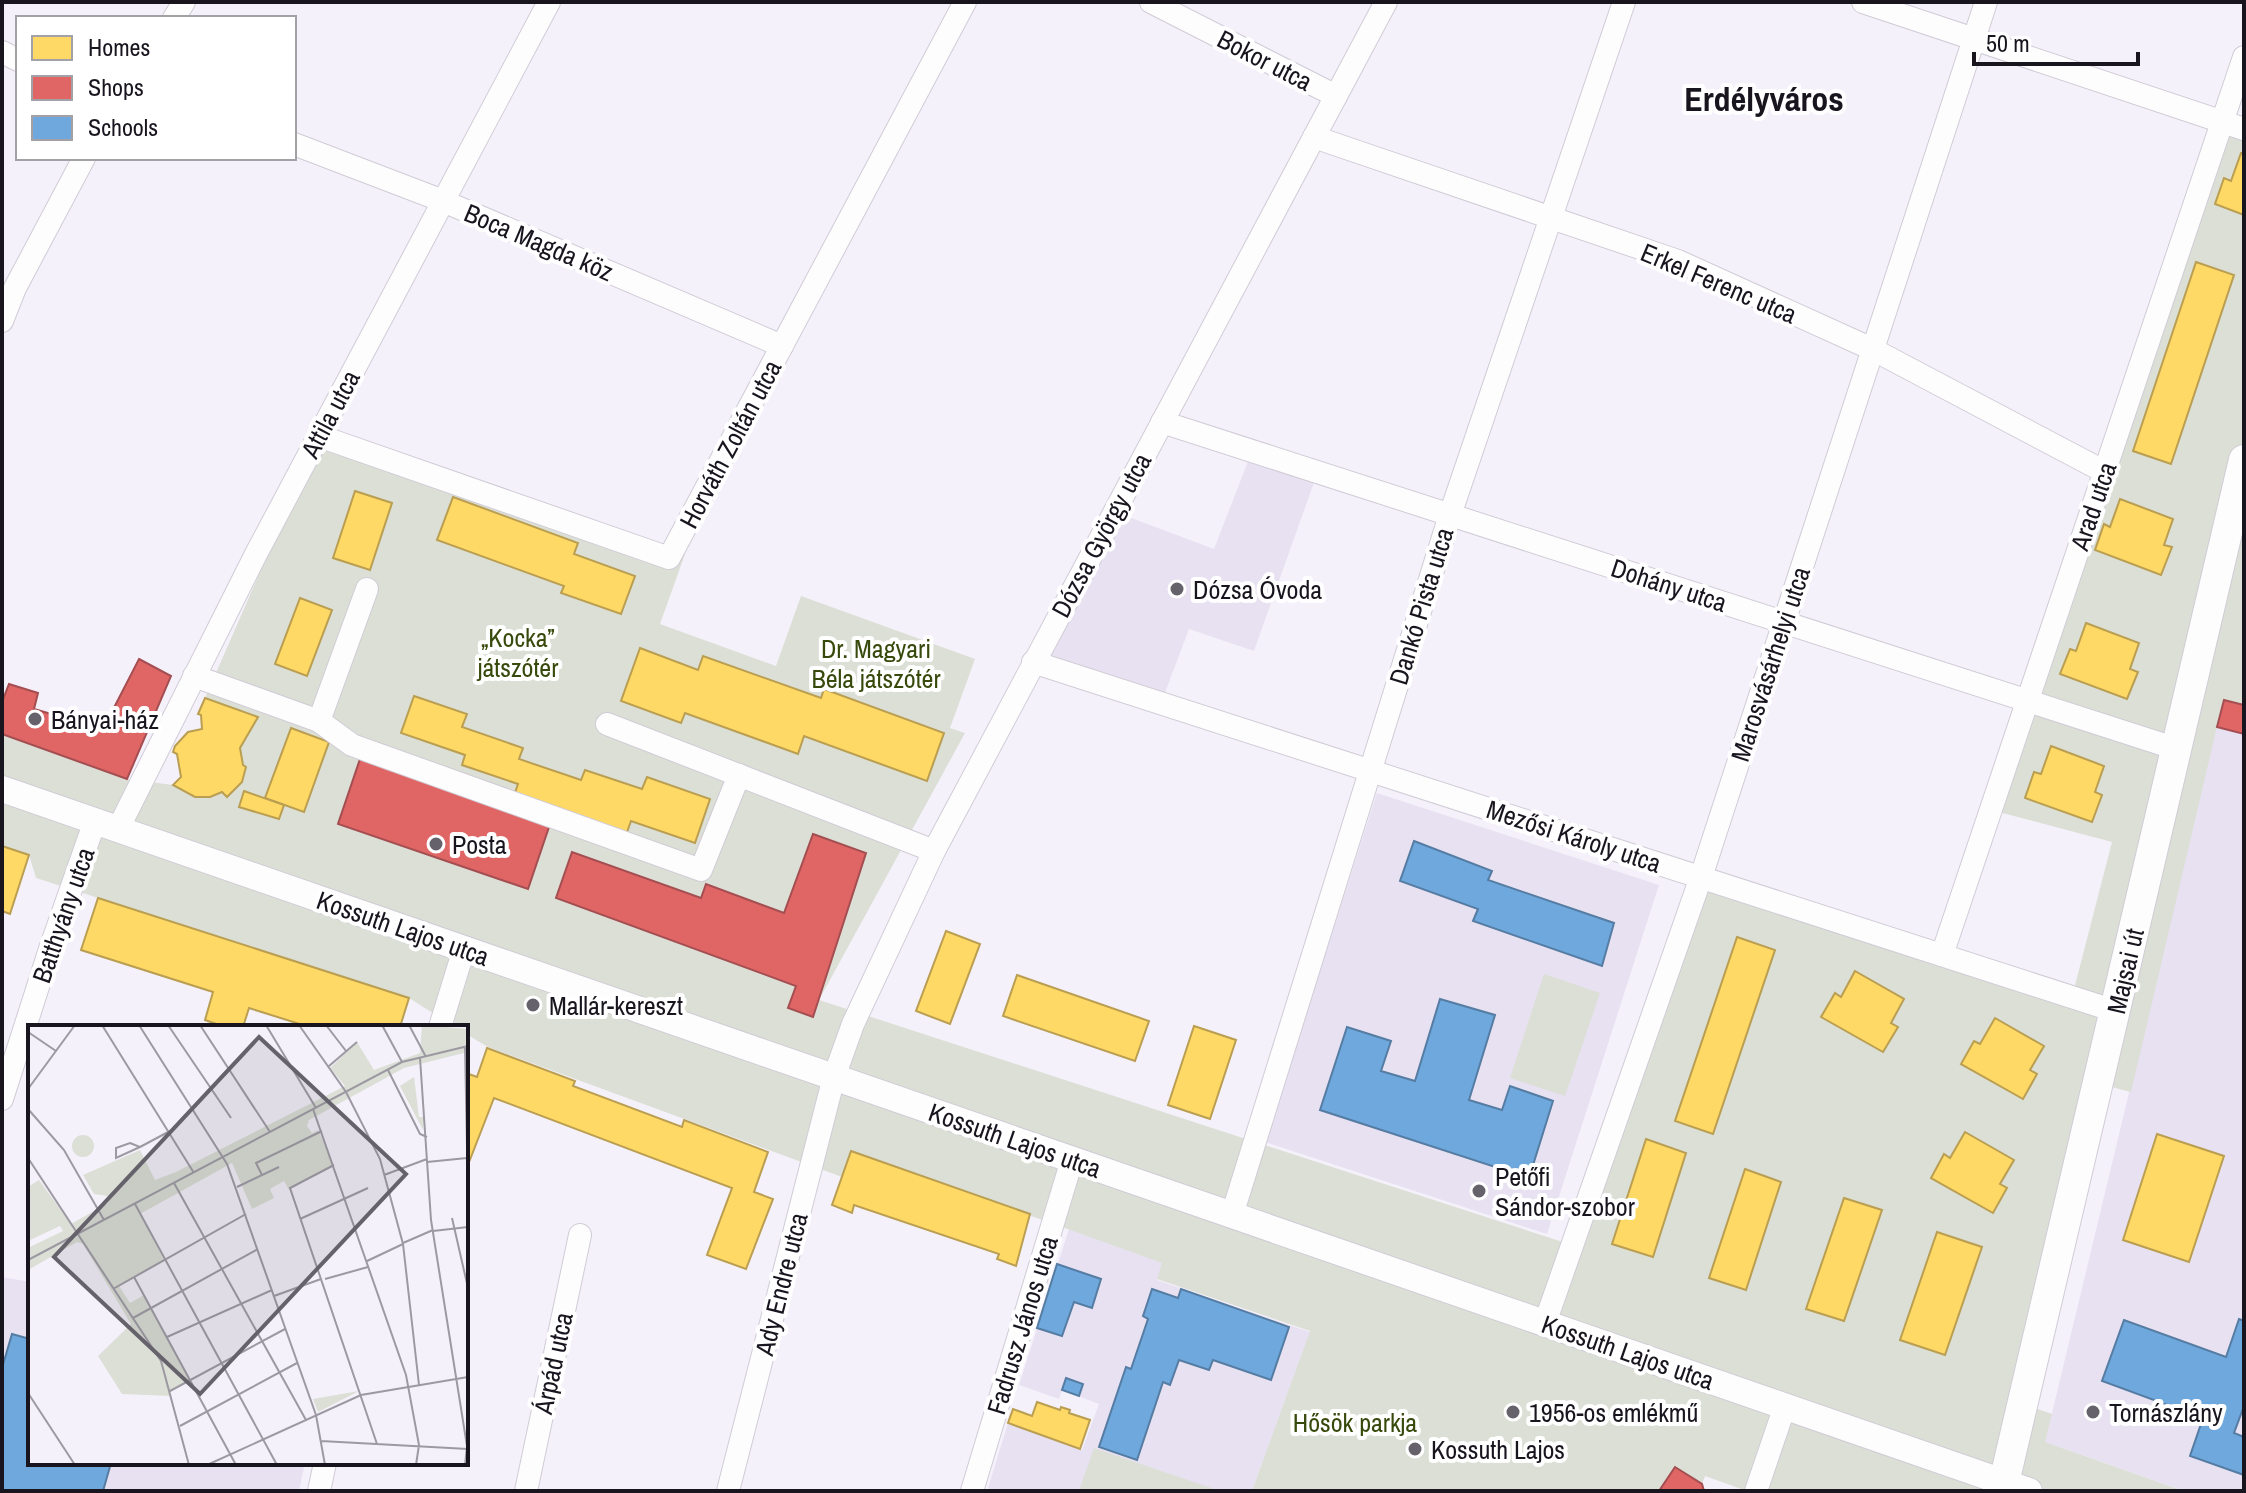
<svg xmlns="http://www.w3.org/2000/svg" width="2246" height="1493" viewBox="0 0 2246 1493" font-family="'Archivo Narrow',sans-serif">
<style>
.built{fill:#e8e1f1}
.green{fill:#dbdfd5;fill-rule:evenodd}
.homes{fill:#ffd966;stroke:#ba9e51;stroke-width:2}
.shops{fill:#e06666;stroke:#a44e51;stroke-width:2}
.schools{fill:#6fa8dc;stroke:#557ca3;stroke-width:2}
.lines{fill:none;stroke-linecap:round;stroke-linejoin:round}
.minor-casing{stroke:#d0ccd6;stroke-width:24}
.tertiary-casing{stroke:#d0ccd6;stroke-width:28}
.secondary-casing{stroke:#d0ccd6;stroke-width:32}
.minor{stroke:#fefdfe;stroke-width:22}
.tertiary{stroke:#fefdfe;stroke-width:26}
.secondary{stroke:#fefdfe;stroke-width:30}
.poi-dot{fill:#66626c;stroke:#fff;stroke-width:3}
.labels{text-anchor:middle;dominant-baseline:central;stroke-width:8;stroke-linejoin:round;paint-order:stroke}
.street-label{font-size:26px;fill:#19151f;stroke:#fff}
.poi-label{font-size:26px;fill:#19151f;stroke:#fff;text-anchor:start}
.park-label{font-size:26px;fill:#37490b;stroke:#fff}
.district-label{font-size:34px;font-weight:bold;fill:#19151f;stroke:#fff}
.inset-road{fill:none;stroke:#9d99a3;stroke-width:2}
.view{fill:#66626c;fill-opacity:0.15;stroke:#66626c;stroke-width:4}
.inset-edge{fill:none;stroke:#19151f;stroke-width:4}
</style>
<rect width="100%" height="100%" fill="#f5f1fb"/>
<g class="built">
<path d="M1250 456 1316 477 1254 651 1189 629 1163 698 1042 658 1118 513 1214 549Z"/>
<path d="M2217 727 2244 734V1491H2185L2045 1442Z"/>
<path d="M1377 793 1659 885 1547 1234 1265 1142Z"/>
<path d="M1069 1229 1163 1263 1157 1280 1310 1332 1252 1491H998L988 1488 1008 1423 1082 1450 1099 1404 1062 1390 1059 1399 1019 1385Z"/>
<path d="M2 1277 30 1282V1463H305L299 1491H2Z"/>
</g>
<g class="green">
<path d="M2224 122 2244 129V734L2217 727 2131 1092 2100 1084 2023 1404 2052 1414 2045 1442 2184 1491H1747L1705 1476 1702 1484 1675 1467 1659 1491H1252L1310 1331 1157 1279 1162 1263 851 1151 842 1177 488 1047 466 1034V1027H455L409 998 36 878 29 855 2 846V734L127 779 173 785 195 797H210L222 792 227 797 241 782 240 748 257 717 205 698 320 435 685 554 660 624 776 666 801 596 975 659 950 728 965 733 819 1000 1572 1245 1701 878 2072 997 2112 842 1991 810ZM245 791 284 805 279 819 239 807Z"/>
<path d="M1544 974 1600 993 1565 1096 1510 1078Z"/>
<path d="M1094 1448 1220 1491H1079Z"/>
</g>
<g class="homes">
<path d="M2241 153 2244 154V215L2215 204 2224 178 2231 181Z"/>
<path d="M2196 262 2234 275 2171 464 2133 451Z"/>
<path d="M355 491 392 503 370 570 333 558Z"/>
<path d="M453 497 578 543 574 554 635 576 621 614 561 593 564 586 437 540Z"/>
<path d="M2120 499 2173 519 2164 545 2172 547 2161 575 2095 550 2104 524 2110 527Z"/>
<path d="M300 598 332 610 307 676 275 664Z"/>
<path d="M2086 623 2139 643 2130 669 2138 672 2127 699 2060 674 2070 649 2076 651Z"/>
<path d="M640 648 698 670 703 656 821 698 824 689 944 733 927 781 804 736 798 754 685 713 681 723 621 701Z"/>
<path d="M414 696 467 714 462 727 523 748 519 759 581 780 585 770 642 789 647 777 710 799 695 843 631 821 626 835 514 796 518 784 462 765 465 755 401 733Z"/>
<path d="M205 698 258 717 240 748 243 765 246 767 242 782 227 797 222 792 210 797H195L173 785 181 777 177 754 173 752 175 746 188 732 202 729 201 715 198 714Z"/>
<path d="M291 728 329 742 304 812 265 798Z"/>
<path d="M2051 746 2104 766 2095 792 2102 795 2092 822 2025 798 2034 772 2041 774Z"/>
<path d="M244 791 284 805 279 819 239 807Z"/>
<path d="M2 846 29 855 10 914 2 911Z"/>
<path d="M98 898 409 998 400 1027H309L249 1008 243 1027H225L205 1020 213 992 81 950Z"/>
<path d="M946 931 980 944 950 1024 916 1011Z"/>
<path d="M1737 937 1775 950 1713 1134 1675 1121Z"/>
<path d="M1855 971 1904 999 1891 1023 1898 1027 1883 1052 1821 1017 1835 993 1841 997Z"/>
<path d="M1017 975 1149 1021 1135 1061 1003 1016Z"/>
<path d="M1995 1018 2044 1046 2030 1070 2037 1074 2023 1099 1961 1064 1974 1041 1980 1044Z"/>
<path d="M1194 1026 1236 1040 1210 1119 1168 1105Z"/>
<path d="M487 1048 575 1081 573 1086 682 1127 684 1120 768 1152 754 1192 773 1199 746 1269 707 1255 732 1188 494 1098 466 1170V1073L477 1077Z"/>
<path d="M1965 1132 2014 1160 2000 1184 2007 1188 1993 1213 1931 1178 1944 1154 1950 1158Z"/>
<path d="M2157 1134 2224 1156 2189 1262 2123 1240Z"/>
<path d="M1646 1139 1686 1153 1653 1257 1612 1244Z"/>
<path d="M851 1151 1030 1214 1016 1266 997 1259 999 1254 854 1205 852 1213 832 1205Z"/>
<path d="M1745 1169 1781 1182 1746 1290 1709 1278Z"/>
<path d="M1844 1198 1882 1210 1844 1321 1806 1309Z"/>
<path d="M1937 1232 1982 1247 1945 1355 1900 1340Z"/>
<path d="M1037 1402 1060 1410 1061 1407 1070 1410 1069 1413 1090 1420 1080 1449 1008 1423 1013 1409 1032 1416Z"/>
</g>
<g class="shops">
<path d="M139 659 171 676 127 779 2 734V702L9 684 38 693 34 709 103 729Z"/>
<path d="M2224 700 2244 705V734L2217 727Z"/>
<path d="M360 759 550 824 528 889 338 824Z"/>
<path d="M813 834 866 853 813 1017 788 1008 796 986 556 898 572 852 701 898 706 884 784 913Z"/>
<path d="M1675 1467 1702 1484 1704 1491H1659Z"/>
</g>
<g class="schools">
<path d="M1414 841 1492 871 1488 880 1614 923 1602 966 1473 921 1478 909 1400 881Z"/>
<path d="M1440 999 1495 1015 1469 1100 1502 1110 1510 1086 1553 1101 1529 1178 1320 1110 1347 1027 1391 1041 1381 1071 1415 1081Z"/>
<path d="M1057 1264 1101 1279 1092 1308 1074 1302 1062 1336 1037 1328Z"/>
<path d="M1152 1289 1178 1298 1181 1289 1289 1327 1271 1380 1213 1360 1209 1370 1179 1360 1170 1385 1163 1382 1137 1460 1099 1447 1126 1367 1131 1369 1148 1319 1143 1316Z"/>
<path d="M2239 1319 2244 1321V1406L2234 1433 2244 1437V1475L2190 1456 2203 1418 2102 1381 2124 1320 2226 1357Z"/>
<path d="M12 1334 30 1339V1463H111L103 1491H2V1368Z"/>
<path d="M1066 1378 1083 1384 1079 1396 1062 1390Z"/>
</g>
<g class="lines">
<defs>
<g id="minor">
<path d="M1151 2 1336 96"/>
<path d="M1863 2 2244 129"/>
<path d="M174 18 184 2"/>
<path d="M2 52 18 60"/>
<path d="M1314 137 1678 261 1872 349 2105 472"/>
<path d="M294 144 443 201 782 346"/>
<path d="M2 321 15 288 84 158"/>
<path d="M1162 422 2177 749"/>
<path d="M319 436 669 558 965 2"/>
<path d="M1033 662 2115 1011"/>
<path d="M194 676 319 721 352 745 701 870 739 775"/>
<path d="M319 721 367 589"/>
<path d="M607 724 934 851"/>
<path d="M118 829 256 554 549 2"/>
<path d="M1942 955 2244 57"/>
<path d="M440 1027 464 949"/>
<path d="M2 1099 50 949 95 821"/>
<path d="M1232 1215 1450 515 1624 2"/>
<path d="M1545 1323 1701 877 1986 2"/>
<path d="M319 1491 325 1463"/>
<path d="M526 1491 580 1235"/>
<path d="M728 1491 834 1077 853 1024 934 851 1386 2"/>
<path d="M972 1491 1072 1160"/>
<path d="M1756 1491 1785 1406"/>
</g>
<path id="tertiary" d="M2 789 2029 1491"/>
<path id="secondary" d="M2002 1491 2244 460"/>
</defs>
<use href="#minor" class="minor-casing"/>
<use href="#tertiary" class="tertiary-casing"/>
<use href="#secondary" class="secondary-casing"/>
<use href="#minor" class="minor"/>
<use href="#tertiary" class="tertiary"/>
<use href="#secondary" class="secondary"/>
</g>
<g class="poi-dot">
<circle cx="1177" cy="589" r="8"/>
<circle cx="35" cy="719" r="8"/>
<circle cx="436" cy="844" r="8"/>
<circle cx="533" cy="1005" r="8"/>
<circle cx="1479" cy="1191" r="8"/>
<circle cx="1513" cy="1412" r="8"/>
<circle cx="2093" cy="1412" r="8"/>
<circle cx="1415" cy="1449" r="8"/>
</g>
<g class="labels">
<g class="street-label">
<text transform="translate(1265 60) rotate(27)">Bokor utca</text>
<text transform="translate(539 242) rotate(23)">Boca Magda köz</text>
<text transform="translate(1719 283) rotate(23)">Erkel Ferenc utca</text>
<text transform="translate(330 414) rotate(-62)">Attila utca</text>
<text transform="translate(730 444) rotate(-62)">Horváth Zoltán utca</text>
<text transform="translate(2093 506) rotate(-71)">Arad utca</text>
<text transform="translate(1101 535) rotate(-62)">Dózsa György utca</text>
<text transform="translate(1669 585) rotate(18)">Dohány utca</text>
<text transform="translate(1421 606) rotate(-73)">Dankó Pista utca</text>
<text transform="translate(1770 664) rotate(-72)">Marosvásárhelyi utca</text>
<text transform="translate(1574 836) rotate(18)">Mezősi Károly utca</text>
<text transform="translate(63 915) rotate(-71)">Batthyány utca</text>
<text transform="translate(403 928) rotate(19)">Kossuth Lajos utca</text>
<text transform="translate(2125 971) rotate(-77)">Majsai út</text>
<text transform="translate(1015 1140) rotate(19)">Kossuth Lajos utca</text>
<text transform="translate(781 1284) rotate(-76)">Ady Endre utca</text>
<text transform="translate(1022 1325) rotate(-73)">Fadrusz János utca</text>
<text transform="translate(1628 1352) rotate(19)">Kossuth Lajos utca</text>
<text transform="translate(553 1363) rotate(-78)">Árpád utca</text>
</g>
<g class="poi-label">
<text x="1193" y="589">Dózsa Óvoda</text>
<text x="51" y="719">Bányai-ház</text>
<text x="452" y="844">Posta</text>
<text x="549" y="1005">Mallár-kereszt</text>
<text x="1495" y="1176">Petőfi<tspan x="1495" dy="30">Sándor-szobor</tspan></text>
<text x="1529" y="1412">1956-os emlékmű</text>
<text x="2109" y="1412">Tornászlány</text>
<text x="1431" y="1449">Kossuth Lajos</text>
</g>
<g class="park-label">
<text x="518" y="637">„Kocka”<tspan x="518" dy="30">játszótér</tspan></text>
<text x="876" y="648">Dr. Magyari<tspan x="876" dy="30">Béla játszótér</tspan></text>
<text x="1355" y="1422">Hősök parkja</text>
</g>
<g class="district-label">
<text x="1764" y="99">Erdélyváros</text>
</g>
</g>
<g transform="translate(28 1025)">
<rect width="440" height="440" fill="#f5f1fb"/>
<path d="M394 0 440 4V27L376 43 281 95 279 101 284 108 290 105 306 140 261 165 256 156 242 164 246 173 224 184 204 138 112 189 136 235 91 261 102 278 116 270 162 355 142 365 143 371 94 369 70 331 103 299 55 219 49 217 0 245V223L35 206 32 201 0 216V162L11 155 43 199 80 178 79 171 66 169 55 150 112 125 127 155 148 147 317 61 302 43 329 17 346 45 392 28ZM386 52 391 92H396L395 105 372 61ZM44 121a11 11 0 1 1 22 0a11 11 0 1 1-22 0ZM331 366 290 387 285 374Z" fill="#dbdfd5"/>
<path class="inset-road" d="M74 0 166 148M111 0 199 139 288 390 297 440M140 0 203 93M172 0 242 107M238 0 288 83M271 0 318 67 352 134 375 219 391 360M298 0 318 26M354 0 374 37M381 0 398 32M0 7 28 26M437 22 440 173M392 33 403 195 439 421 437 440M301 41 329 17M360 45 392 109 399 112M0 64 47 0M0 84 36 125 76 195M285 84 378 350 391 420 388 440M102 118 112 122 88 133V123ZM112 122 142 106M0 133 133 336 161 440M399 137 439 133M306 140 262 163 349 419M234 150 228 138 294 106M356 150 399 134M146 158 278 395M209 162 251 142M107 179 249 440M424 193 440 263M272 194 340 163M405 206 440 202M375 218 405 205M0 235 374 37 440 21M339 236 375 219M106 252 208 440M297 254 340 242M85 264 218 189M246 271 293 254M105 293 230 224M139 312 244 265M142 366 257 304M0 368 47 440M152 401 269 338M293 416 440 424M179 440 333 370 440 352"/>
<path class="view" d="M231 12 378 149 172 369 26 232Z"/>
<rect width="440" height="440" class="inset-edge"/>
</g>
<rect width="2246" height="1493" fill="none" stroke="#19151f" stroke-width="8"/>
<rect x="16" y="16" width="280" height="144" fill="#ffffff" stroke="#a3a1a5" stroke-width="2"/>
<rect x="32" y="36" width="40" height="24" fill="#ffd966" stroke="#a3a1a5" stroke-width="2"/>
<text x="88" y="56" font-size="24" fill="#19151f">Homes</text>
<rect x="32" y="76" width="40" height="24" fill="#e06666" stroke="#a3a1a5" stroke-width="2"/>
<text x="88" y="96" font-size="24" fill="#19151f">Shops</text>
<rect x="32" y="116" width="40" height="24" fill="#6fa8dc" stroke="#a3a1a5" stroke-width="2"/>
<text x="88" y="136" font-size="24" fill="#19151f">Schools</text>
<path d="M1974 52v12h164v-12" fill="none" stroke="#19151f" stroke-width="4"/>
<text x="1986" y="52" font-size="24" fill="#19151f" stroke="#ffffff" stroke-width="6" paint-order="stroke">50 m</text>
</svg>
